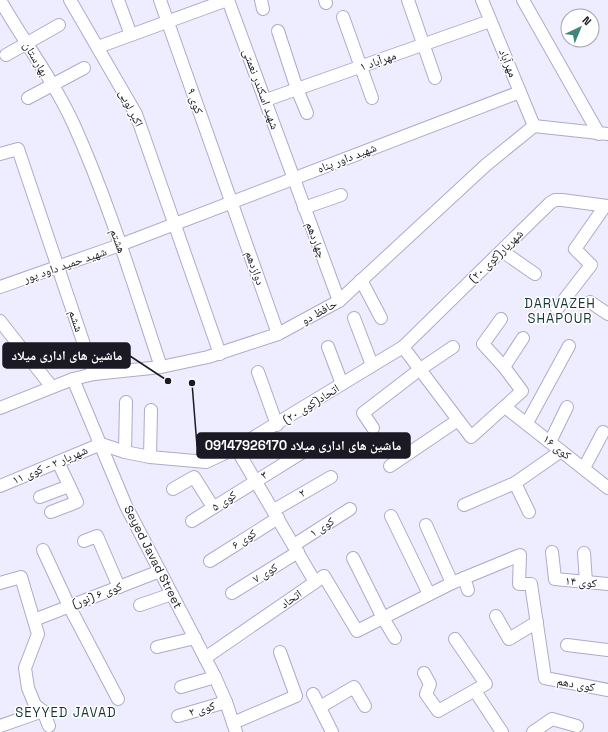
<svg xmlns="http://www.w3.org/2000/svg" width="608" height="732" viewBox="0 0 608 732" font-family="'Space Grotesk','Noto Naskh Arabic',sans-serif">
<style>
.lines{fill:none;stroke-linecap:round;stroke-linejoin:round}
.minor-casing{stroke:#aeabc9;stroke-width:14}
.minor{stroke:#fff;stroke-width:12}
.labels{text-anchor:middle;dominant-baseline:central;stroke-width:3;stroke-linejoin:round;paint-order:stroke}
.street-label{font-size:12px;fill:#1b1924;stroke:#fff}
.neighbourhood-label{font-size:13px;letter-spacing:1px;fill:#153631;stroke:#fff}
.leader{fill:none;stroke:#1b1924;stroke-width:1.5}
.callout-dot{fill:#1b1924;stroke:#fff;stroke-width:1.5}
.callout{fill:#1b1924;stroke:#1b1924;stroke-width:1.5}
.callout-label{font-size:13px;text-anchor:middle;font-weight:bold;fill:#fff}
</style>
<rect width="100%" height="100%" fill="#eeecff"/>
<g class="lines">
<defs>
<g id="minor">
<path d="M0 0C24 42 54 81 74 125 109 203 134 286 161 367"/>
<path d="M70 0 136 114 220 354"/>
<path d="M118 0 131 35"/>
<path d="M160 0 278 334"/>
<path d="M228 0 339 301"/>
<path d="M261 0 263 9"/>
<path d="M325 0 326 3"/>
<path d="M408 0 435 78"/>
<path d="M482 0 534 126"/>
<path d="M523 0 599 134"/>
<path d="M343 17 372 98"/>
<path d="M278 31 297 89 307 113"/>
<path d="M98 47 227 0"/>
<path d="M6 55 59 25"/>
<path d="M28 98 84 68"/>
<path d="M266 100 490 21"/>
<path d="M0 154 18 149 94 374"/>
<path d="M304 208 341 195"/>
<path d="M502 251 535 274"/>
<path d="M361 280 381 318"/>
<path d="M0 287 120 245 520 92"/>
<path d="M590 302 608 314"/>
<path d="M557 309 591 265 575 249 605 206"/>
<path d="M354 318 372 365"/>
<path d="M0 321 51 386"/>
<path d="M328 347 342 384"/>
<path d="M403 347 471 437 522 391 504 367 483 344 501 319"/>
<path d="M504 367 523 338"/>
<path d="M258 372 277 425"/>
<path d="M73 379 126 506 215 677 226 702 236 732"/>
<path d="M505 407 608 488"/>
<path d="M0 408 73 379 94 374 161 367 208 357 278 334 339 301 486 165 534 126 608 134"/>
<path d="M527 423 569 346"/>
<path d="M373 428 363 413 419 370 453 347"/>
<path d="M550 442 567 407"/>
<path d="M236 448 315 582"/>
<path d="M125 452 126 402"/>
<path d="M150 457 151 410"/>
<path d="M390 466 458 420"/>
<path d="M584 468 603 432"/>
<path d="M515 483 529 512"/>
<path d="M0 486 101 444 125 452 150 457 206 462 236 448 403 347 550 203 555 200H562L608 206"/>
<path d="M173 489 194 477 213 507"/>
<path d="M40 497 69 486"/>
<path d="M464 505 515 483 561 451"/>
<path d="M274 510 331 477"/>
<path d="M51 512 77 502 58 462"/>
<path d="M391 516 429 594"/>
<path d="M192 521 314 445"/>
<path d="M426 525 452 583"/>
<path d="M84 541 97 536 119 587"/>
<path d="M294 545 350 509"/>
<path d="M43 550 69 606 118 699"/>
<path d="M552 552 555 579 608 584"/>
<path d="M584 553 586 582"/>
<path d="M353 558 383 618 395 638"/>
<path d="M210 561 278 518"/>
<path d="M464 578 468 590"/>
<path d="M0 583 21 577 38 634 25 668 28 688 35 705 43 711 49 726"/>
<path d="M232 593 298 552"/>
<path d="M140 605 172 594"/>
<path d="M496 616 509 639 537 622"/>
<path d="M34 620 160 571"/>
<path d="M567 645 608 650"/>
<path d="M157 647 195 638"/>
<path d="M205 658 324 576 357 631 452 583 520 555 519 584H531L545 678 608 690"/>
<path d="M424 673 430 684 426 694 438 711 486 684 455 639"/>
<path d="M181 687 215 677"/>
<path d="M475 691 502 732"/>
<path d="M313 694 332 732"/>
<path d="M320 707 354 687 365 706"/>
<path d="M178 716 226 702"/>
<path d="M233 723 296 696 280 652"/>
<path d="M0 726 43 711"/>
<path d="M533 732 552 719 577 726"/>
</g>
</defs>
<use href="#minor" class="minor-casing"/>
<use href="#minor" class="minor"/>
</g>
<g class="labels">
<g class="street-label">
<text transform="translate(36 59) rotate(60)">بهارستان</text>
<text transform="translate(378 61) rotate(-19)">مهرآباد ۱</text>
<text transform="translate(508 63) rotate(68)">مهرآباد</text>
<text transform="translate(261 89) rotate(70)">شهید اسکندر نعمتی</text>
<text transform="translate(195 101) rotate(71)">کوی ۹</text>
<text transform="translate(131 108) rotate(64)">اکبر لویی</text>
<text transform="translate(347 158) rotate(-21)">شهید داور پناه</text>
<text transform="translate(316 240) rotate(70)">چهاردهم</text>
<text transform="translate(118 241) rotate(70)">هشتم</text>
<text transform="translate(496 256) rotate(-44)">شهریار(کوی ۲۰)</text>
<text transform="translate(65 265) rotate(-19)">شهید حمید داود پور</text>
<text transform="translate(255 268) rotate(70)">دوازدهم</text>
<text transform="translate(319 312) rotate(-29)">حافظ دو</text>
<text transform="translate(76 321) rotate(72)">ششم</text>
<text transform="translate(311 404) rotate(-32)">اتحاد(کوی ۲۰)</text>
<text transform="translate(557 447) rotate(38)">کوی ۱۶</text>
<text transform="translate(50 465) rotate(-23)">شهریار ۲ - کوی ۱۱</text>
<text transform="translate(264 475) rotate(-31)">۳</text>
<text transform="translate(302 493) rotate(-30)">۲</text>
<text transform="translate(224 501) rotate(-33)">کوی ۵</text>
<text transform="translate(322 527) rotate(-32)">کوی ۱</text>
<text transform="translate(244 539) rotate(-32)">کوی ۶</text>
<text transform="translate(153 557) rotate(63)">Seyed Javad Street</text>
<text transform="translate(265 573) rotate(-31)">کوی ۷</text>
<text transform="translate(581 582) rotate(5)">کوی ۱۴</text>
<text transform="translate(97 595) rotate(-21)">کوی ۶ (نور)</text>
<text transform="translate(291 599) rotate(-35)">اتحاد</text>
<text transform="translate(576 684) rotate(10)">کوی دهم</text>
<text transform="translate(202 709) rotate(-16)">کوی ۲</text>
</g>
<g class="neighbourhood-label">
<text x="560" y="303">DARVAZEH<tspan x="560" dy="15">SHAPOUR</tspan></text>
<text x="66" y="712">SEYYED JAVAD</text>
</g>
</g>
<path class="leader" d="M168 381L130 356M192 383L197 446"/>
<g class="callout-dot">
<circle cx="168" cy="381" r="4"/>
<circle cx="192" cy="383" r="4"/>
</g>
<g class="callout">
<rect x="3" y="343" width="127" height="25" rx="4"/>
<rect x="197" y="433" width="213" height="25" rx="4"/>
</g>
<g class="callout-label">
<text x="67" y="360">ماشین های اداری میلاد</text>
<text x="303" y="450">ماشین های اداری میلاد 09147926170</text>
</g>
<g transform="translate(580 28) rotate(44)"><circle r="19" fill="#ffffff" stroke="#a4a3a7"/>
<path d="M0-3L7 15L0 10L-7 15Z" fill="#41867a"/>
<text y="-6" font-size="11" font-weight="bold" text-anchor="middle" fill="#1b1924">N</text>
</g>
</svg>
